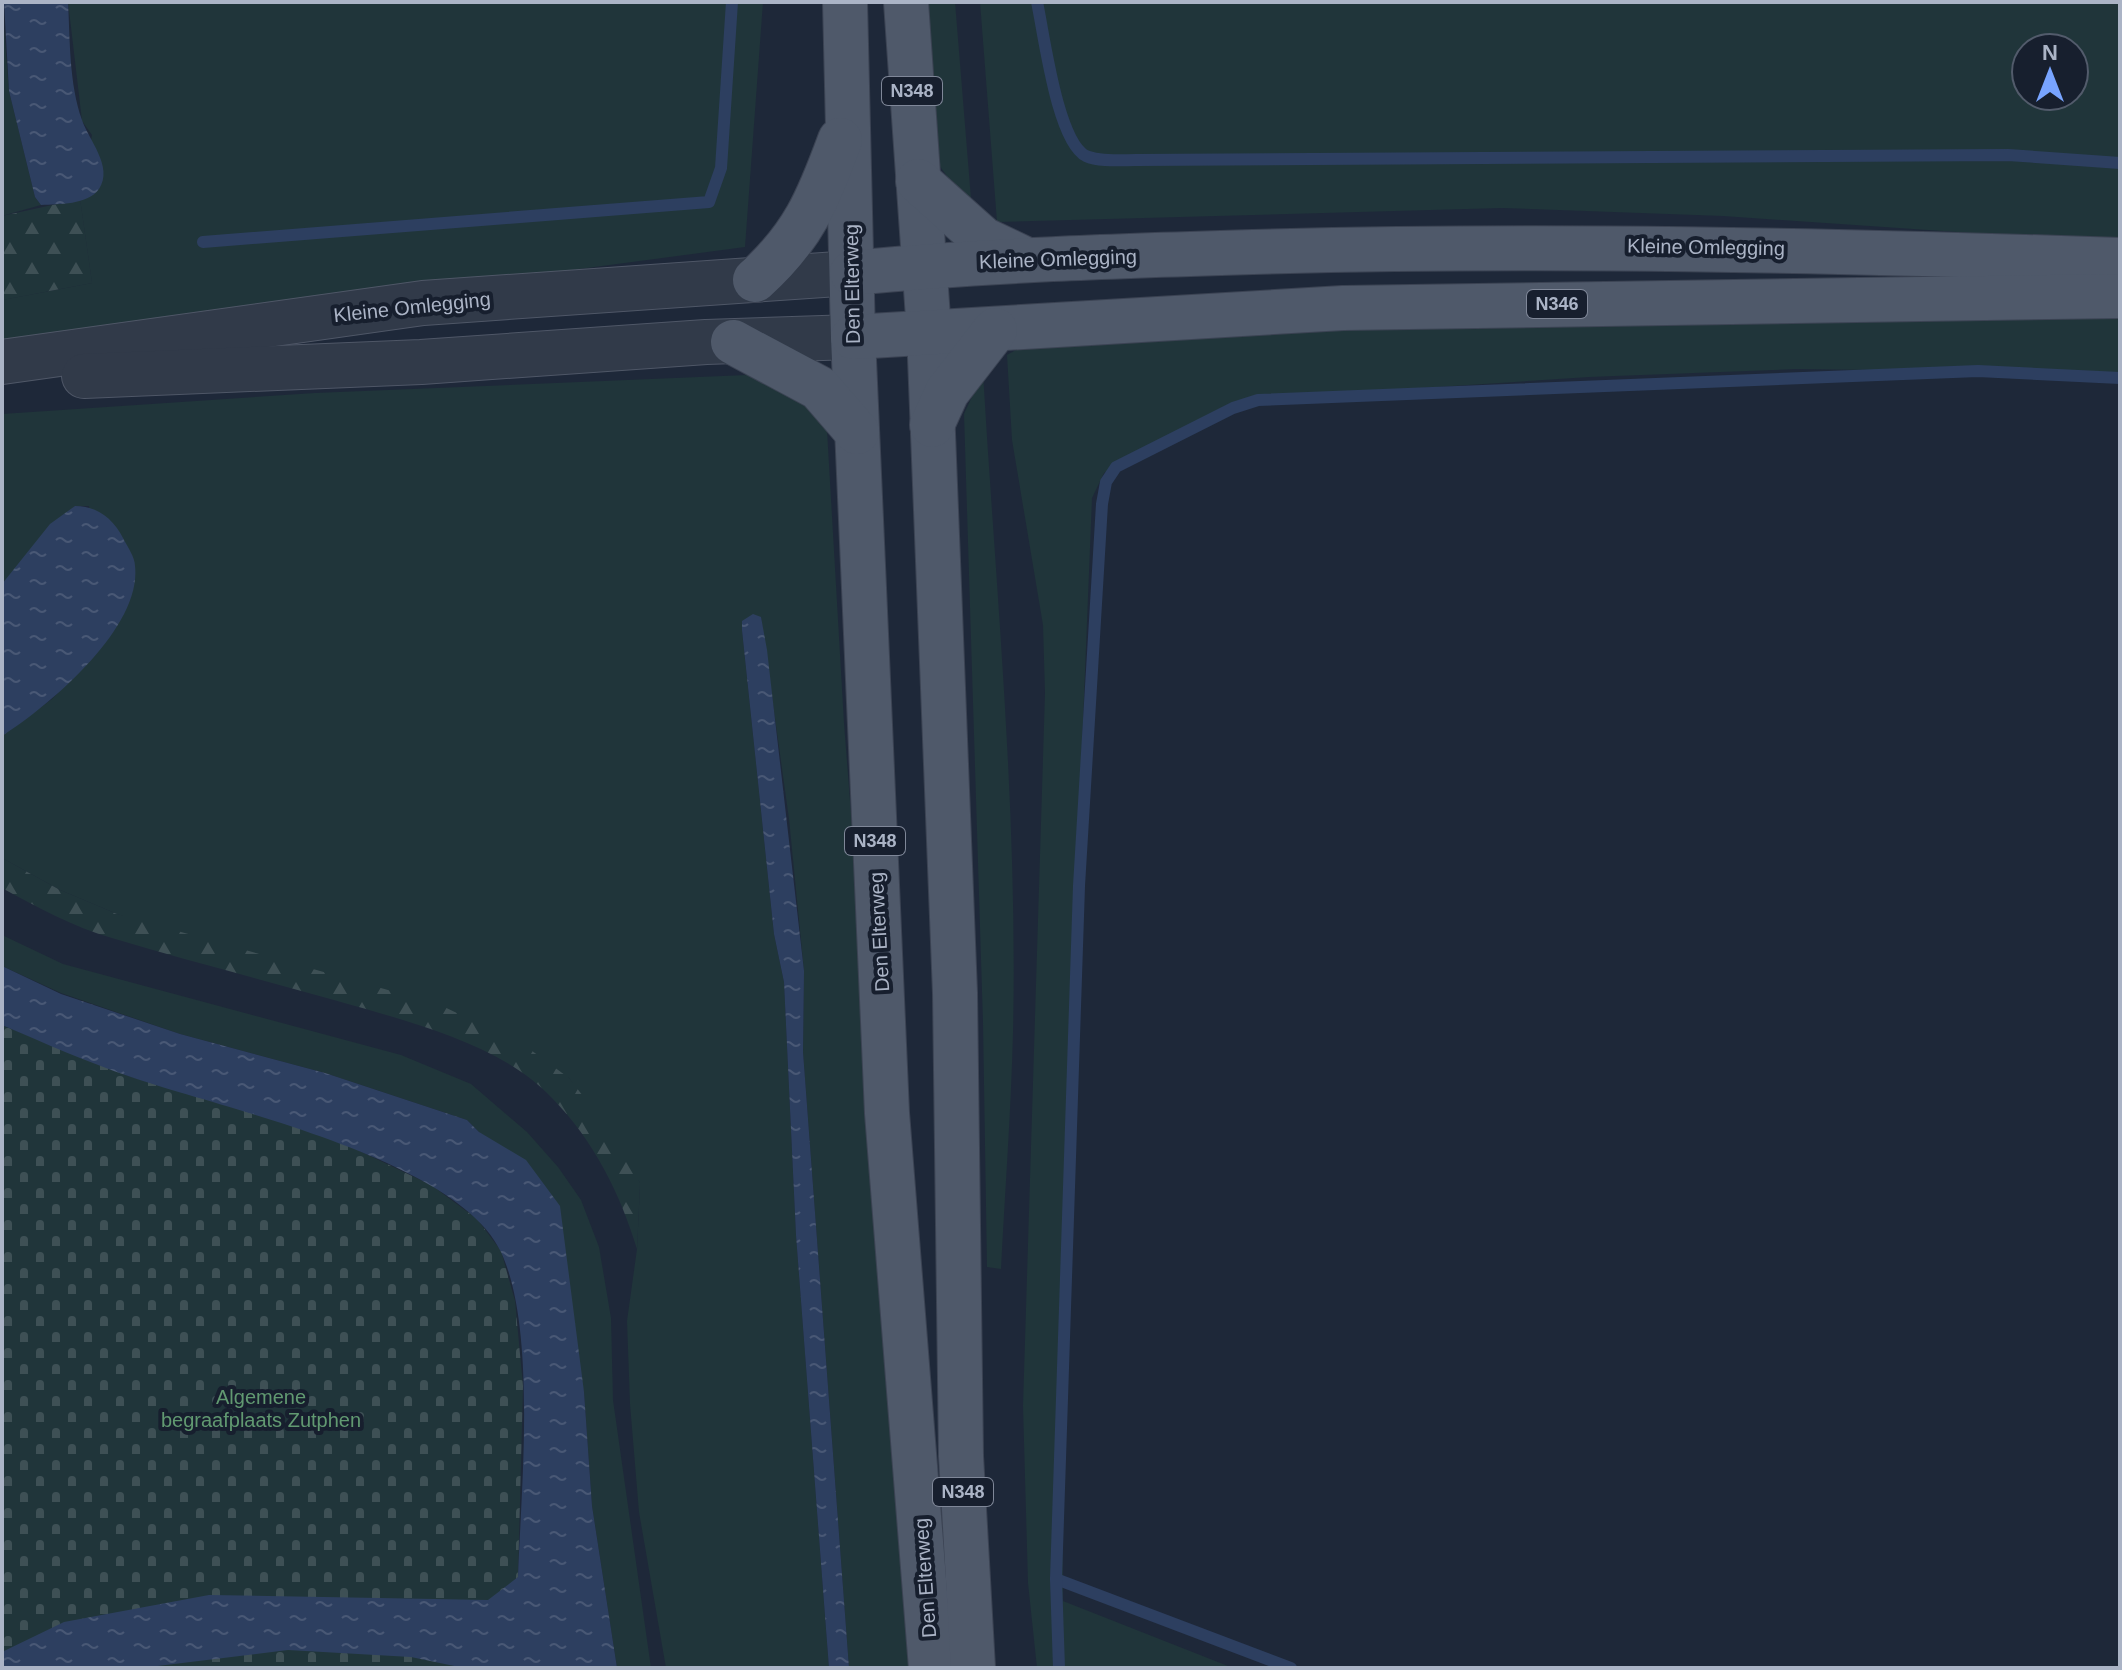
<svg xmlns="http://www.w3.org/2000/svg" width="2122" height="1670" viewBox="0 0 2122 1670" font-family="Arial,sans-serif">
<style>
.green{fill:#20353a;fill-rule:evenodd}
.forest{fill:url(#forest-firs)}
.cemetery{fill:url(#cemetery-stones)}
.water{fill:url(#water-ripples)}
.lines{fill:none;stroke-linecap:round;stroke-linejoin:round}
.stream{stroke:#2d3f60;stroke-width:12}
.tertiary-casing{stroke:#4f5767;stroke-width:46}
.primary-casing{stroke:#3b4353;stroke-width:46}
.tertiary{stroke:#313a49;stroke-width:44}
.primary{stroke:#4f596a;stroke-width:44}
.labels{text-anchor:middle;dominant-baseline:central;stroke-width:8;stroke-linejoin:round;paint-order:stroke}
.shield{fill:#171f2e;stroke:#7f8798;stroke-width:2}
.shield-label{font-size:18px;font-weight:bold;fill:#abb4c6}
.street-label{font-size:20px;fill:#abb4c6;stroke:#171f2e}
.park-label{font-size:20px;fill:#619971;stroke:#171f2e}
</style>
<defs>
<pattern id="forest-firs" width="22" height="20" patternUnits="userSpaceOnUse" patternTransform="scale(2)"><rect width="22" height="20" fill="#20353a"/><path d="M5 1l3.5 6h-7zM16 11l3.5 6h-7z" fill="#3e5055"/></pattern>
<pattern id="cemetery-stones" width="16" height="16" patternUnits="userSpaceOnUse" patternTransform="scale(2)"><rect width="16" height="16" fill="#20353a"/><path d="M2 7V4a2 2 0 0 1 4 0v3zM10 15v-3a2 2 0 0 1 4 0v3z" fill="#3e5055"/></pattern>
<pattern id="water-ripples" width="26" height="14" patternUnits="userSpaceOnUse" patternTransform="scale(2)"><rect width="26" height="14" fill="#2d3f60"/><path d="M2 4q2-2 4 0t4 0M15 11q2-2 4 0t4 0" fill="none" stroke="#495875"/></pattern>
</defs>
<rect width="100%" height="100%" fill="#1e2839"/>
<g class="green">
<path d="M2 2 9 91 35 197 41 205 2 216Z"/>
<path d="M68 2H763L745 247 308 305 2 341V300L92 283 80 199 92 135 82 121Z"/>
<path d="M918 2H955L972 211 934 158Z"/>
<path d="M980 2H2120V243L1723 216 1502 208 997 222ZM2026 48H2074V96H2026Z"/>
<path d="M2120 305V373L1797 369 1589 377 1345 393 1246 404 1119 461 1104 473 1092 498 1062 1242 1063 1601 1233 1668H1037L1028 1583 1023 1406 1045 693 1043 625 1012 440 1007 355 1035 339Z"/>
<path d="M983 373C996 592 1018 813 1013 1033 1011 1112 1005 1191 1001 1269L987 1267 983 1023 964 414Z"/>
<path d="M747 375C787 387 802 396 827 430L844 723 917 1668H849L803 1052 804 971 789 819 761 617 742 630 774 934 784 982 796 1235 829 1668H666L639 1512 630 1404 627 1321 637 1249 640 1183 569 1078 117 914 60 890 2 858V736L52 699 98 651 89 506H75L2 584V414L315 393Z"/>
<path d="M2 935 63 964 401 1055 471 1084 527 1132 558 1167 581 1200 599 1247 611 1318 613 1400 651 1668H617L592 1506 584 1392 479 1132 467 1120 325 1073 180 1034 61 993 2 966Z"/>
</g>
<g class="forest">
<path d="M80 199 92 283 2 300V216Z"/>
<path d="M2 858 60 890 117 914 438 1004 524 1045 569 1078 617 1140 640 1183 637 1249C620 1193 594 1141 552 1098 501 1043 403 1020 334 1000 260 979 185 960 112 938 73 927 37 907 2 888Z"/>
</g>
<path class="cemetery" d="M2 1025 128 1076 328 1136 431 1185 477 1219 501 1251 515 1301 523 1386 518 1577 488 1668H2Z"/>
<g class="water">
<path d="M4 2H68C70 39 69 84 82 120 88 139 114 167 99 189 88 205 58 204 41 205L35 197 9 91Z"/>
<path d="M75 506C96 506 113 518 123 538 127 546 135 557 135 566 142 628 49 706 2 736V584L50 524Z"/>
<path d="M753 614 761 617 767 650 804 971 803 1052 849 1668H829L796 1235 784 982 774 934 742 630V621Z"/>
<path d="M2 966 61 994 180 1034 325 1073 467 1120 479 1132 526 1160 560 1206 584 1392 592 1506 617 1668H464L411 1657 288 1650 141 1668H2V1652L64 1622 209 1595 488 1600 518 1577C521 1490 537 1330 501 1252 458 1159 224 1109 131 1077 87 1062 44 1043 2 1025Z"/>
</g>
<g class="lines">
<g class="stream">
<path d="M1037 2C1044 34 1057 141 1086 156 1099 162 1121 160 1136 160L2008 155 2120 163"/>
<path d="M203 242 709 202 721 168 732 2"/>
<path d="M1056 1579 1291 1668"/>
<path d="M1059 1668 1056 1579 1079 886 1102 504 1106 482 1116 467 1233 408 1258 400 1978 371 2120 378"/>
</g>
<defs>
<g id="tertiary">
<path d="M2 362 423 303 852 273"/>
<path d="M84 376 421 362 706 342 853 337"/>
</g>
<g id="primary">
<path d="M845 2 853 337 887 1113 931 1668"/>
<path d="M906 2 929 332 955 993 961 1456 973 1668"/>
<path d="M918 181 983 239 1025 259"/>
<path d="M852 273C986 260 1119 256 1253 252 1543 244 1830 250 2120 260"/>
<path d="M755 280C803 237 818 200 840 140"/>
<path d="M853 337 1343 308 2120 296"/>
<path d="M733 342 819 388 857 432"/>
<path d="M932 425 947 392 995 330"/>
</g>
</defs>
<use href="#tertiary" class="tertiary-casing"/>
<use href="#primary" class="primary-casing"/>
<use href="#tertiary" class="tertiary"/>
<use href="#primary" class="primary"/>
</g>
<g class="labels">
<g class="shield">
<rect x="882" y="77" width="60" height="28" rx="6"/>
<rect x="1527" y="290" width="60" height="28" rx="6"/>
<rect x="845" y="827" width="60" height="28" rx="6"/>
<rect x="933" y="1478" width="60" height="28" rx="6"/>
</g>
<g class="shield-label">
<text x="912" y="91">N348</text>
<text x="1557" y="304">N346</text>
<text x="875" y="841">N348</text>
<text x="963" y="1492">N348</text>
</g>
<g class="street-label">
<text transform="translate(1706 247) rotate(1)">Kleine Omlegging</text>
<text transform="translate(1058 259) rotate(-2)">Kleine Omlegging</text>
<text transform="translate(852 284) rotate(-91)">Den Elterweg</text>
<text transform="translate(412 307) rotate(-6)">Kleine Omlegging</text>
<text transform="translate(879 932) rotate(-93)">Den Elterweg</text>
<text transform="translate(925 1578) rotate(-94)">Den Elterweg</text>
</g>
<g class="park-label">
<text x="261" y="1397">Algemene<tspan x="261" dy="23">begraafplaats Zutphen</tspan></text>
</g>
</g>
<rect width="2122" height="1670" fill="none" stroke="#abb4c6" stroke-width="8"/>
<g transform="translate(2050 72)"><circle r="38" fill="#171f2e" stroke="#525b6b" stroke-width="2"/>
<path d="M0-6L14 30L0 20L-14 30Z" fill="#78a4ff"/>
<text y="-12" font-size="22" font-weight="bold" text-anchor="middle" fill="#abb4c6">N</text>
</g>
</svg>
